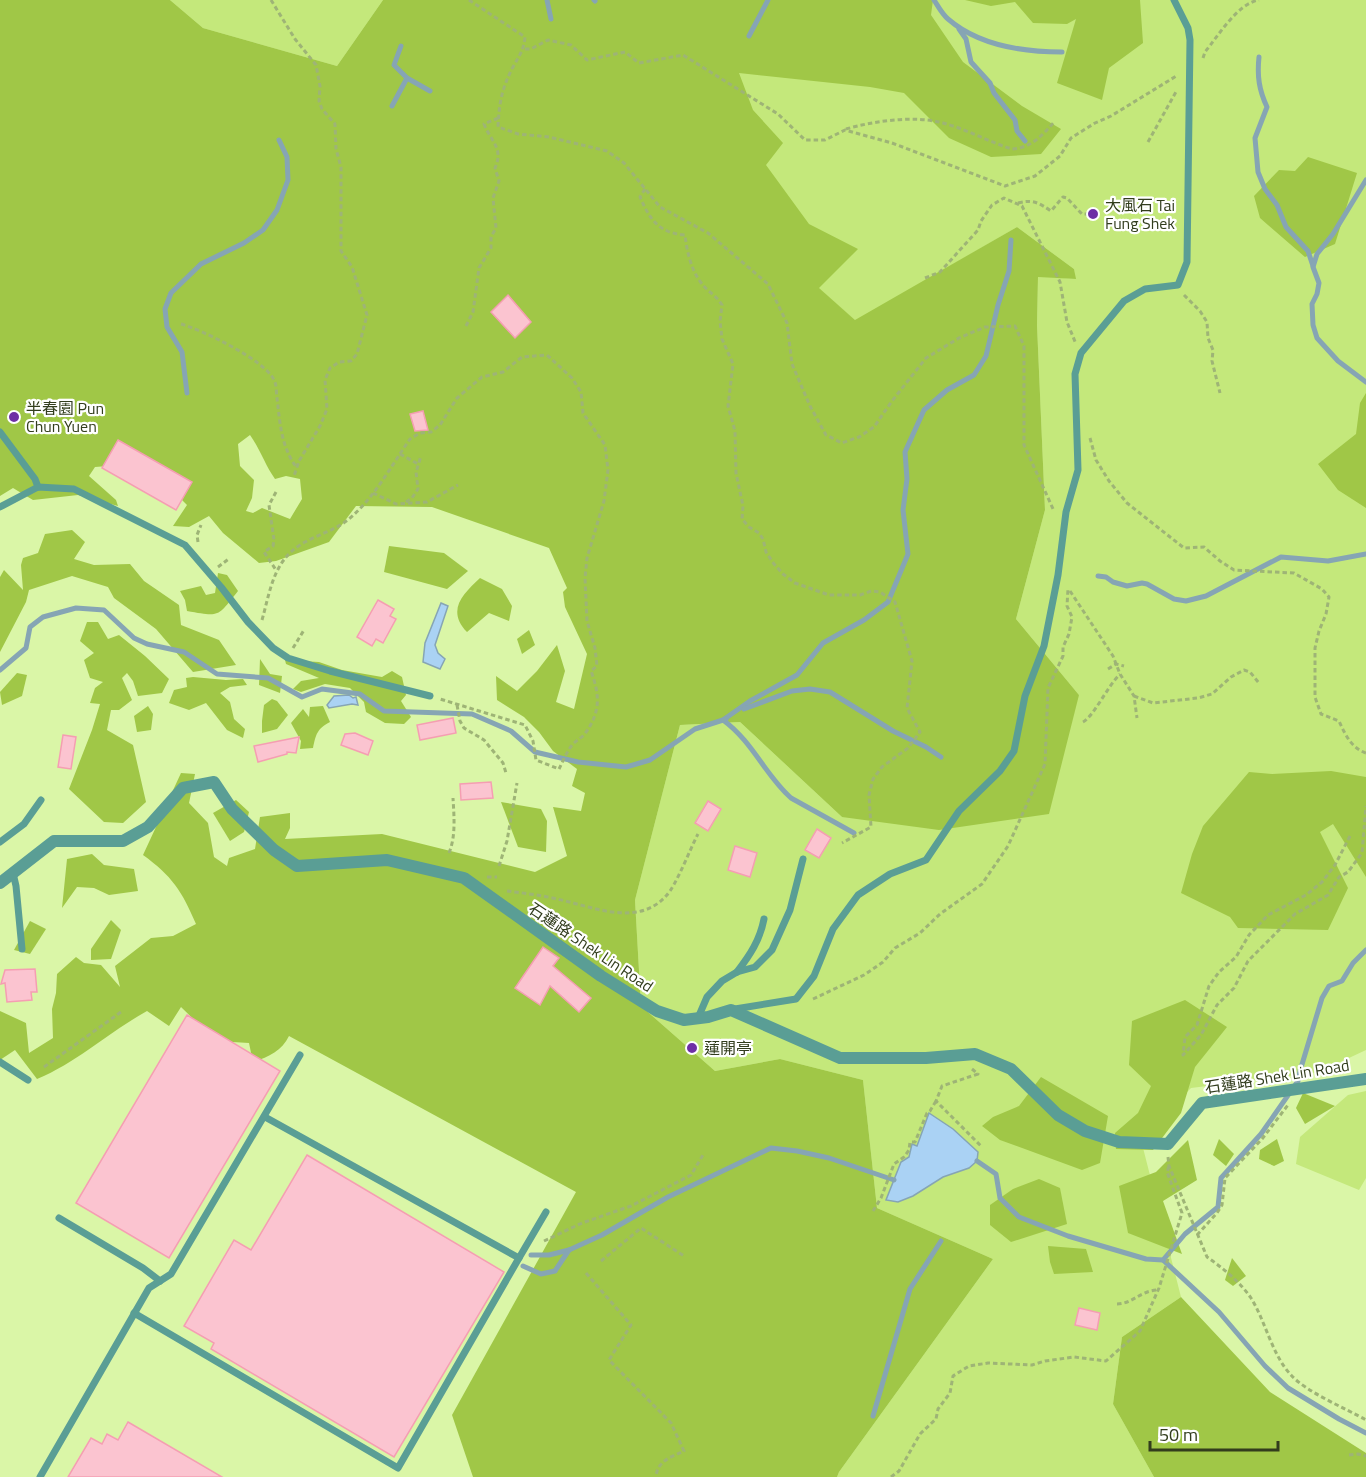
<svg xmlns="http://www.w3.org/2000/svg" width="1366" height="1477" viewBox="0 0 1366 1477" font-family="'Titillium Web','Noto Sans TC',sans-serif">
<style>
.green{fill:#c4e87b}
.forest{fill:#a0c747;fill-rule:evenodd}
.water{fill:#aad2f4;stroke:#86a5b4;stroke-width:1.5}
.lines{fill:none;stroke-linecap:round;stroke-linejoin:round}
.stream{stroke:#86a5b4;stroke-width:5}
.building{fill:#fbc4d0;stroke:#f59eb2;stroke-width:1.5}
.path{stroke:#9eb476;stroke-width:3;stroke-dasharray:4.5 3;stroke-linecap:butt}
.service{stroke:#5a9e95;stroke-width:7}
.minor{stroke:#5a9e95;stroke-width:12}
.poi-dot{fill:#6e2fa5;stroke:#fff;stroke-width:2}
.labels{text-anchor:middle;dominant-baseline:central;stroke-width:4.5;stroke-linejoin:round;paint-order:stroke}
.poi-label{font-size:16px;fill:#323d1d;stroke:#fff;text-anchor:start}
.street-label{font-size:16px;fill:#323d1d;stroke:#fff}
</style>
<rect width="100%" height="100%" fill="#daf6a7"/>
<g class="green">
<path d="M170 0H383L337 66 203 28Z"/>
<path d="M566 0H1366V1050L1319 1072 1191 1088 1141 1140 1181 1297 1122 1337 1113 1404 1154 1477H837L839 1472 993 1259 877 1208 863 1080 780 1059 715 1071 641 1006 635 900 680 725 740 722 842 817 1079 695 1016 619 1045 510 1037 325 1038 276 1075 279 1074 269 1017 227 856 321 633 128Z"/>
<path d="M1366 1091V1178L1359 1190 1296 1164 1300 1137 1348 1095Z"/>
</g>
<g class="forest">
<path d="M0 0H170L203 28 337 66 383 0H933L931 15 963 62 1022 106 1061 129 1041 154 991 157 949 138 904 93 870 87 739 73 753 110 783 143 766 165 809 224 858 249 819 288 855 320 1017 227 1074 269 1076 279 1038 277 1037 325 1045 510 1016 619 1079 695 1049 814 939 830 842 817 740 722 680 725 635 900 641 1006 715 1071 780 1059 863 1080 877 1208 993 1259 839 1472 837 1477H473L452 1415 576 1192 289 1036C282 1051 268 1057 253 1062L249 1043 216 1041 181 1007 169 1026 147 1011C109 1032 78 1062 37 1079L15 1050 0 1060V1011L26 1023 29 1053 53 1038 52 1009 56 993 57 974 76 957 84 963 101 965 120 987 115 966 151 938 173 936 196 924C182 891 172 876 143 855L181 773 195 774 189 803 208 823 214 857 227 866 229 858 255 849 260 817 290 813V828L285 839 382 834 535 872 567 856 553 807 581 811 585 793 572 786 577 769 553 751 539 732 524 717 497 700 496 676 517 691 537 671 557 645 565 671 556 702 574 709 587 654 565 607 563 592 567 588 549 548 432 507 356 506 329 542 276 561 259 563 223 533 209 516 189 527 173 526 187 505 170 488 134 464 95 467 89 476 116 500 118 506 78 495 33 500 13 488 0 496ZM250 435C260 449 265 465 275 479L286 476 300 479 302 499 290 519 262 508 253 513 246 511 252 498 254 480 240 466 238 444Z"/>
<path d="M965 0H1140L1143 43 1109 68 1102 100 1057 83 1076 19 1067 24 1033 23 1015 2 991 6Z"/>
<path d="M1308 157 1357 173 1335 244 1305 257 1260 218 1254 196 1279 170 1295 171Z"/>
<path d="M1366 393V508L1338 490 1318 464 1356 434 1360 403Z"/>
<path d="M72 530 85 542 74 559 94 565 130 564 144 581 179 605 181 625 219 640 236 665 193 672 156 629 114 598 108 587 72 576 29 590 26 602 0 652V577L4 570 23 590 21 565 23 558 38 553 45 534Z"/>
<path d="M389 546 444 553 468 571 447 589 384 572Z"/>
<path d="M218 573 227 575 238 591C217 617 221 617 187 611L185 600 180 591 201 586 206 595 215 593Z"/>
<path d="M480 578 502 589 512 606 509 621 489 613 467 632C446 610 463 594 480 578Z"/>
<path d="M87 622H98L108 639 119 635 145 656 169 679 162 693 138 696 133 681 127 673 122 678 132 700 119 710H111L107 730 133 745 146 802 123 823 104 822 69 789 92 730 100 704 90 703 95 688 103 682 90 678 84 660 94 653 80 641Z"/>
<path d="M529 630 535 645 522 654 517 639Z"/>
<path d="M260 659 270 674 282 676 280 693 259 685Z"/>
<path d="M285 660 319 662 342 670 382 677 392 671 402 677 406 695 401 701 411 717 404 724 385 723 366 712 364 702 350 688 325 684 301 692 293 689 301 681 319 678 286 664Z"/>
<path d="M17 673 27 675 22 696 2 705 0 692Z"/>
<path d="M193 677 226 680 243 679 247 685 230 687 220 693 230 702 234 719 245 729 243 738 227 730 206 703 189 710 169 703 174 690 187 687 186 678Z"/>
<path d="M272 699 277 701 288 715 277 729 262 733V721L264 705Z"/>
<path d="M148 706 153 714 151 730 137 732 134 716Z"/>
<path d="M323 706 330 722C317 729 316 734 313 748L300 749 301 741 291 723 303 709 309 717 310 707Z"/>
<path d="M1331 771 1366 777V877L1333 824 1320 832 1348 888 1328 930 1238 928 1230 917 1181 893 1192 854 1203 826 1249 772 1272 774Z"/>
<path d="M236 800 249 812 244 832 230 841 213 813Z"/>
<path d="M501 802 541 809 547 821 546 852 518 847Z"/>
<path d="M92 854 104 865 134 869 138 891 109 895 94 888 77 887 62 908 67 859Z"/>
<path d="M111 920 121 930 111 959 91 960V949Z"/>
<path d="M30 921 46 929 30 954 14 950Z"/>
<path d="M1185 1000 1227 1027 1195 1067 1181 1113 1153 1150 1116 1149 1115 1133 1138 1113 1151 1086 1129 1065 1132 1021Z"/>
<path d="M1041 1077 1108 1116 1100 1163 1082 1170 1000 1140 982 1126 993 1117 1019 1106Z"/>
<path d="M1303 1093 1335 1106 1305 1124 1296 1108Z"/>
<path d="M1219 1139 1234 1154 1226 1166 1213 1155Z"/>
<path d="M1277 1139 1284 1161 1274 1166 1259 1159 1260 1150Z"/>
<path d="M1188 1140 1197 1180 1163 1201 1182 1254 1128 1233 1119 1186 1156 1172Z"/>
<path d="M1039 1179 1060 1188 1067 1224 1011 1242 990 1225V1205L1013 1189Z"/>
<path d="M1048 1246 1086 1249 1093 1272 1054 1274 1050 1262Z"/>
<path d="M1232 1258 1246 1276 1233 1286 1225 1280Z"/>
<path d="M1181 1297 1270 1392 1366 1453V1477H1154L1113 1404 1122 1337Z"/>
</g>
<g class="water">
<path d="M441 603 448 606 435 645 438 653 445 659 440 669 423 662 425 643Z"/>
<path d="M349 695 353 698 356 697 358 705 352 704 329 708 327 705 334 696Z"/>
<path d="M929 1113 953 1129 978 1152 977 1161 969 1168 943 1177 913 1196 898 1202 886 1200 901 1162 909 1157 912 1144 917 1146Z"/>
</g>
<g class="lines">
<g class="stream">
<path d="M547 0 551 19"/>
<path d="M594 0 595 1"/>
<path d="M934 0C938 6 942 14 948 19 978 45 1023 52 1062 52"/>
<path d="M959 29 966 39 971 62 990 83 994 93 1015 120 1017 131 1025 141"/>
<path d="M749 36 768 0"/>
<path d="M401 46 394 65 407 78"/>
<path d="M1259 57C1257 76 1259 90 1267 107L1255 138 1258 172 1265 189 1277 205 1286 227 1308 251 1313 266"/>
<path d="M392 106 407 78 430 91"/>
<path d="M1366 180 1333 234 1317 254 1313 267 1319 283 1317 294 1312 304 1313 325 1317 338 1338 361 1366 382"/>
<path d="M187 393 182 352 167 327 165 309 171 293 201 264 244 243 263 230 277 210 288 180 287 157 279 140"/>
<path d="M1098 576 1106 577 1113 582 1127 586 1142 583 1147 584 1174 599 1186 601 1206 596 1281 557 1328 561 1366 554"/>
<path d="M0 670 26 648 30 627 43 617 76 608 104 610 134 638 147 644 184 652 217 674 268 678 302 697 322 689 360 694 384 711 472 714 511 731 535 752 578 762 626 767 650 760 695 729 723 720 750 701 797 675 823 643 864 620 888 602 908 554 903 510 907 479 905 452 924 410 947 390 974 375 986 356 998 305 1009 271 1011 240"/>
<path d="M744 709 792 691 810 689 830 692 893 731 926 747 941 757"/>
<path d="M726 719 723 720C753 742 765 775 791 798L854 833"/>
<path d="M977 1161 996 1174 1000 1198 1019 1217 1068 1236 1146 1259 1163 1260 1219 1312 1265 1366 1288 1388 1339 1419 1366 1433"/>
<path d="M531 1255H549L569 1250"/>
<path d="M1163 1260 1185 1234 1218 1207 1221 1178 1261 1134 1298 1081 1300 1071 1322 998 1329 986 1342 981 1353 963 1366 950"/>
<path d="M523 1266 541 1274 555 1271 569 1250 602 1235 668 1197 771 1148 797 1151 829 1158 894 1180"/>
<path d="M873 1416 910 1289 941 1241"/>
</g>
</g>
<g class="building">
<path d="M508 295 531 322 515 338 491 312Z"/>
<path d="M423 411 428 430 415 431 410 414Z"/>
<path d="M118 440 192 482 176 510 102 468Z"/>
<path d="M378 600 394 609 390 616 396 619 383 643 376 639 372 646 357 637Z"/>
<path d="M453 718 456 733 420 740 417 725Z"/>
<path d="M355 733 373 741 368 755 341 745 345 734Z"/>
<path d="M63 735 76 737 71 769 58 767Z"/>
<path d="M299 737 296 753 287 752V754L258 762 254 746Z"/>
<path d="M491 782 493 798 461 800 460 784Z"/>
<path d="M708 801 721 809 708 831 695 823Z"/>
<path d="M817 829 831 838 819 858 805 850Z"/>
<path d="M735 846 757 853 750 877 728 870Z"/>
<path d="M543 947 559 958 553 966 591 998 579 1012 550 986 540 1005 515 988Z"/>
<path d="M35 969 37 992H31L32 1000 7 1002 5 983 1 984 5 970Z"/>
<path d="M187 1015 280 1071 169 1258 76 1203Z"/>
<path d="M307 1155 504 1272 394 1457 211 1349 214 1343 184 1326 234 1240 251 1250Z"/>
<path d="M1079 1308 1100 1313 1097 1330 1075 1325Z"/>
<path d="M128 1422 222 1477H68L91 1438 102 1444 107 1434 118 1440Z"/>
</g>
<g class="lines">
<g class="path">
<path d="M271 0 295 39 316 65 320 86 319 101 322 109 335 124 336 149 341 167V251L352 267 367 315 357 354 351 361 339 362 330 368 325 380 327 409 320 426 299 461 294 476"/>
<path d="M469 0 525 37C524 50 519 56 513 67 502 88 499 103 498 127L518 134 549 137 607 151 624 163 660 207 708 233 768 284 787 323 792 364 810 406 826 435 842 443 859 437 874 427 892 401 926 358 959 338 985 327 1015 326 1024 346V445L1054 511"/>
<path d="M525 49H531L548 40 571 45 587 60 625 52 639 63 683 55 778 114 805 140H825L845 130 892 143 1005 186 1035 176 1060 156 1071 138 1095 123 1111 116 1178 75"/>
<path d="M1203 58 1205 52C1218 36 1238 3 1259 0"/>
<path d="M846 129C874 121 915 115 943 123 966 129 989 142 1012 149 1031 148 1043 135 1055 121"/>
<path d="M1148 142 1177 90"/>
<path d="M645 189 640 197C650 220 659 233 685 235 687 252 691 270 702 284 708 292 716 295 722 305L720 321 722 339 733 364 728 406 735 431 736 473 743 506 742 519 749 527 759 533 763 539 766 552 774 564 783 574 795 583 829 595H860L871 591 880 592 895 602 912 661 907 708 920 732 908 748 882 767 873 779 869 795 871 827 842 843"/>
<path d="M1018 203C1033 199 1039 203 1051 211L1063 197 1067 198 1082 214H1093"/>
<path d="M925 278 940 272 978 230 981 221 992 205 1004 198 1022 206 1060 282 1067 322 1076 344"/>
<path d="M1184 295 1200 311 1207 322 1208 338 1213 350 1212 361 1220 393"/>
<path d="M181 324C202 330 265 360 274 380 277 385 276 393 277 398 280 423 281 447 297 468"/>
<path d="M466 326 473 312 479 268 491 248V237L496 228 493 198 499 181 495 168C504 148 491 142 484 124L498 118"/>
<path d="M1090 438 1096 460 1109 481 1127 503 1184 548 1204 547 1220 561 1234 570 1294 573 1322 589 1329 597 1326 614 1319 631 1315 648V697L1321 714 1339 721C1345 734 1351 748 1366 753"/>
<path d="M400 454 418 464"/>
<path d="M276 492 269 505 274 540 273 546 264 552 276 570"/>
<path d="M373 493 396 504 427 502 458 485"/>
<path d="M406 502 412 498 418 489 416 472 421 456"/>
<path d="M198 542 197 535 201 525"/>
<path d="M218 567 230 558"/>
<path d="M1070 591 1113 656 1120 674 1134 696 1137 718"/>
<path d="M262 620C270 592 273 562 300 545 316 535 334 531 349 519 375 497 391 466 410 439L420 433 431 432 440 425 457 398 482 377 503 372 522 357 547 355 572 378 581 392 583 413 605 445 608 470 604 501 587 558 585 578 587 621 595 648 597 666 591 671C600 696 601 712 584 735 581 738 577 740 573 744 567 751 563 761 559 769L536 760 533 741 525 725 440 699"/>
<path d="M293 648 304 630"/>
<path d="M1108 669 1116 664 1124 666"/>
<path d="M1134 696 1153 703 1198 698 1212 694 1231 677 1244 670 1250 672 1259 683"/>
<path d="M457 705 460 721 464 728 484 740 503 763 506 773"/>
<path d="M1083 722C1094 716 1107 687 1120 674"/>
<path d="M1350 836 1335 865 1322 882 1306 895 1268 915 1249 935 1236 957 1219 972 1209 986 1197 1025 1185 1037 1183 1055 1201 1035 1217 1005 1234 988 1248 961 1295 914 1328 895 1339 877 1348 872 1362 853 1366 806"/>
<path d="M449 853C456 836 454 816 453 798"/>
<path d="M499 866 507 841 517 783"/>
<path d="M487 877H497"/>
<path d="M507 891C523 893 540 895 557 899 591 906 637 928 666 896 676 886 690 849 698 834"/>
<path d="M813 999 864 975 883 962 895 948 920 933 940 914 982 884 1008 846 1045 764 1048 688 1063 656V647L1069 634 1072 617 1067 606 1068 589"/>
<path d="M44 1067 121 1012"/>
<path d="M972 1069 978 1074 942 1086 936 1101 981 1146"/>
<path d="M1168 1157 1169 1166 1207 1257C1223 1268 1240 1282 1251 1298 1265 1320 1272 1355 1291 1375 1306 1392 1345 1408 1366 1420"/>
<path d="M873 1211 881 1198 894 1164 904 1157 909 1150 910 1142H915L927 1113 930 1111 936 1101"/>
<path d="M1197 1235 1217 1213 1222 1205 1225 1178 1262 1139 1288 1105"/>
<path d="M544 1241 582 1223 631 1206 691 1175 703 1155"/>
<path d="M601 1261 641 1228 684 1256"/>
<path d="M586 1273 631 1325 609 1360 671 1423 684 1451C671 1457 657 1461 656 1477"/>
<path d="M1117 1304C1132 1304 1140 1291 1157 1290"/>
<path d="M1349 1455 1358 1454 1366 1456"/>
<path d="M891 1477 899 1471 920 1434 936 1419 938 1409 950 1393 953 1376 969 1366 988 1363 1032 1365 1045 1361 1074 1357 1106 1361 1140 1331 1159 1288 1182 1213 1167 1172 1169 1166"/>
</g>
<g class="service">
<path d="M0 432 35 479 38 487"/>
<path d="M0 507 38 487 74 489 185 545 221 587 248 622 273 648 288 658 330 671 430 696"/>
<path d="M0 842 24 824 41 800"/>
<path d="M13 873 16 886 22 949"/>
<path d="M737 972C750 955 760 940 764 919"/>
<path d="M735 1009 796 999 814 976 833 929 858 895 890 874 926 860 959 811 1000 771 1014 751 1025 696 1044 646 1058 575 1066 512 1078 470 1075 374 1081 353 1124 301 1145 289 1178 285 1187 262 1190 40 1188 28 1174 0"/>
<path d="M698 1018 707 997 722 981 737 972 755 967 772 950 790 910 803 859"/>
<path d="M0 1062 28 1080"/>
<path d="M59 1218 143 1268 160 1281"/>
<path d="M519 1258 546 1212"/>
<path d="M134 1313 398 1468 519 1258 265 1117"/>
<path d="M40 1477 149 1288 171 1274 300 1055"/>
</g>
<path class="minor" d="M0 883 54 841H123L148 827 183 788 214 782 232 809 274 850 297 866 387 860 464 878 601 976 657 1011 684 1020 708 1017 731 1010 840 1058H926L975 1054 1011 1069 1058 1115 1085 1131 1119 1142 1168 1144 1202 1103 1366 1079"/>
</g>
<g class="poi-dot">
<circle cx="1093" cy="214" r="6"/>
<circle cx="14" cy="417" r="6"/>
<circle cx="692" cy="1048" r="6"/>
</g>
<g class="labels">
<g class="poi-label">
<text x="1105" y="205">大風石 Tai<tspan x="1105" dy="18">Fung Shek</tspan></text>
<text x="26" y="408">半春園 Pun<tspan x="26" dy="18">Chun Yuen</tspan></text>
<text x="704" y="1048">蓮開亭</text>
</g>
<g class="street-label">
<text transform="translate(591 947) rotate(34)">石蓮路 Shek Lin Road</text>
<text transform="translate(1277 1076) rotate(-9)">石蓮路 Shek Lin Road</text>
</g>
</g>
<path d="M1150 1441v9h128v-9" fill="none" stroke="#323d1d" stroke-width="3"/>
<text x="1159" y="1441" font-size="18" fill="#323d1d" stroke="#ffffff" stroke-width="4.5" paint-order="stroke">50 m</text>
</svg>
